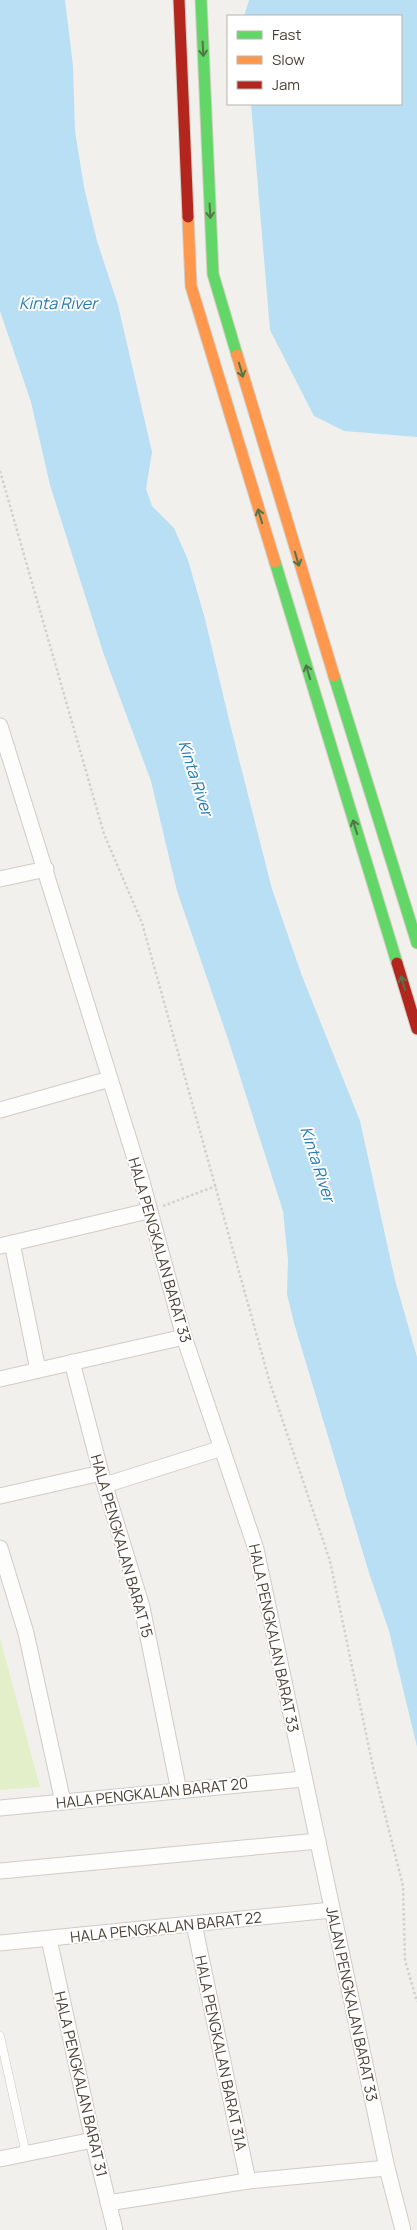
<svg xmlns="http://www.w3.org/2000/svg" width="417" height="2230" viewBox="0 0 417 2230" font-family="Manrope,sans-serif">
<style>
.green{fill:#e2efc9}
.water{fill:#b8dff4}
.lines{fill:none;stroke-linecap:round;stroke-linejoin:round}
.lane-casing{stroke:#cfccc7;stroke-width:9}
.street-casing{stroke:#cfccc7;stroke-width:17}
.fast-casing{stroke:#d4cec3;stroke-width:13}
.slow-casing{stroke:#d4cec3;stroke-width:13}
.jam-casing{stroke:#d4cec3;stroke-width:13}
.path{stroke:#d2d0ca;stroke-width:2.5;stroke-dasharray:2.5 2.5;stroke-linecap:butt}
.lane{stroke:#fdfdfc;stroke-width:8}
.street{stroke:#fdfdfc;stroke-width:15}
.fast{stroke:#63d668;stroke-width:11}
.slow{stroke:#ff974d;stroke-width:11}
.jam{stroke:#b3261e;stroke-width:11}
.oneway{stroke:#537548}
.labels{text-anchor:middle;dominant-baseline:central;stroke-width:4;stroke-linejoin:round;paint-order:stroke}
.street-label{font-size:15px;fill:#4a4136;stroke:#fff}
.water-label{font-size:16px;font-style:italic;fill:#217ab0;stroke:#fff}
</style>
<rect width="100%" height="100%" fill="#f2f0ec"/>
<path class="green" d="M0 1638 40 1787 0 1790Z"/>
<g class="water">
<path d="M0 0H65L73 66 75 131 84 187 97 241 118 305 152 452 146 489 152 506 174 528 188 560 205 619 230 724 272 889 302 976 360 1121 395 1280 417 1357V1747L389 1631 369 1573 294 1323 287 1294 288 1260 283 1211 229 1042 177 891 151 781 104 655 50 485 31 402 0 311Z"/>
<path d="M249 0H417V437L344 431 314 416 270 330 251 104H401V16H244Z"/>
</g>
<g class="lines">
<defs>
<path id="lane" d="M0 2036 26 2154"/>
<g id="street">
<path d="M0 726 141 1178 184 1337 256 1549 387 2168 403 2230"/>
<path d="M0 879 46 869"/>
<path d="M0 1110 110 1079"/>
<path d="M12 1243 38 1370"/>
<path d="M0 1246 148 1211"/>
<path d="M72 1362 101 1473 142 1607 179 1791"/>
<path d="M0 1379 184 1337"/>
<path d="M105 1485 222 1448"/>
<path d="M0 1496 101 1473"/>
<path d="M0 1548 26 1633 63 1802"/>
<path d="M0 1808 303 1779"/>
<path d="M0 1871 318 1841"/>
<path d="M194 1924 248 2181"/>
<path d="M49 1939 93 2140 115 2230"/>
<path d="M0 1943 332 1910"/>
<path d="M0 2159 93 2140"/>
<path d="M108 2203 248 2181 387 2168"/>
</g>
<g id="fast">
<path d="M201 0 213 274 237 355"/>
<path d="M275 562 397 963"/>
<path d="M334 676 417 943"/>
</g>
<g id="slow">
<path d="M188 217 191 286 275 562"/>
<path d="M237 355 334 676"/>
</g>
<g id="jam">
<path d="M179 0 188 217"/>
<path d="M397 963 417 1029"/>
</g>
</defs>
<use href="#lane" class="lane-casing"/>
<use href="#street" class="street-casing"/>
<use href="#fast" class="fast-casing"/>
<use href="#slow" class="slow-casing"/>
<use href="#jam" class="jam-casing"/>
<g class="path">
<path d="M0 471 104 834 142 923 270 1383 330 1561 373 1767 403 1886 405 1960 417 2002"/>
<path d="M163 1206 216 1186"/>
</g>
<use href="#lane" class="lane"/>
<use href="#street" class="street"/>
<use href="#fast" class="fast"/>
<use href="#slow" class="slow"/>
<use href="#jam" class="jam"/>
</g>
<defs><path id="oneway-shaft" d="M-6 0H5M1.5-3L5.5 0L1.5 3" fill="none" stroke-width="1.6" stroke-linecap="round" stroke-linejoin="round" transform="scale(1.25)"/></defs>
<g class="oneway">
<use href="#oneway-shaft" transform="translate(203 49) rotate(87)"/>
<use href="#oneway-shaft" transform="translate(210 211) rotate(87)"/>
<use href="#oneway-shaft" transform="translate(241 370) rotate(74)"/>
<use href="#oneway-shaft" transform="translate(260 516) rotate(-107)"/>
<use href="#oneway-shaft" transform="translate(297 559) rotate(73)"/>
<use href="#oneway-shaft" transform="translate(308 672) rotate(-107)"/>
<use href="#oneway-shaft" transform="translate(355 827) rotate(-107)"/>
<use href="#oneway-shaft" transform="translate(403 983) rotate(-107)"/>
</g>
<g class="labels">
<g class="street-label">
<text transform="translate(160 1250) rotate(74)">HALA PENGKALAN BARAT 33</text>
<text transform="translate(122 1546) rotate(74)">HALA PENGKALAN BARAT 15</text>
<text transform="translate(274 1638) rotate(78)">HALA PENGKALAN BARAT 33</text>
<text transform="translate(152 1793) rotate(-6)">HALA PENGKALAN BARAT 20</text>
<text transform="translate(166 1927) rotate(-6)">HALA PENGKALAN BARAT 22</text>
<text transform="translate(352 2004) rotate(78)">JALAN PENGKALAN BARAT 33</text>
<text transform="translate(221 2053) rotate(78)">HALA PENGKALAN BARAT 31A</text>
<text transform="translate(81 2084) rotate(77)">HALA PENGKALAN BARAT 31</text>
</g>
<g class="water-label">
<text x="58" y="303">Kinta River</text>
<text transform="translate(196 778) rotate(72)">Kinta River</text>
<text transform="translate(318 1164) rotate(72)">Kinta River</text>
</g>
</g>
<rect x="227" y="15" width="175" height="90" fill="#ffffff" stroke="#b7b3af"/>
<rect x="237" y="31" width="25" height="8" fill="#63d668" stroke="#b7b3af"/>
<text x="272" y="40" font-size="15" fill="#4a4136">Fast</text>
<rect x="237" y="56" width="25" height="8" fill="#ff974d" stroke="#b7b3af"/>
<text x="272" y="65" font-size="15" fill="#4a4136">Slow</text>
<rect x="237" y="81" width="25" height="8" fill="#b3261e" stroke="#b7b3af"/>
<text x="272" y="90" font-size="15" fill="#4a4136">Jam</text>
</svg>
